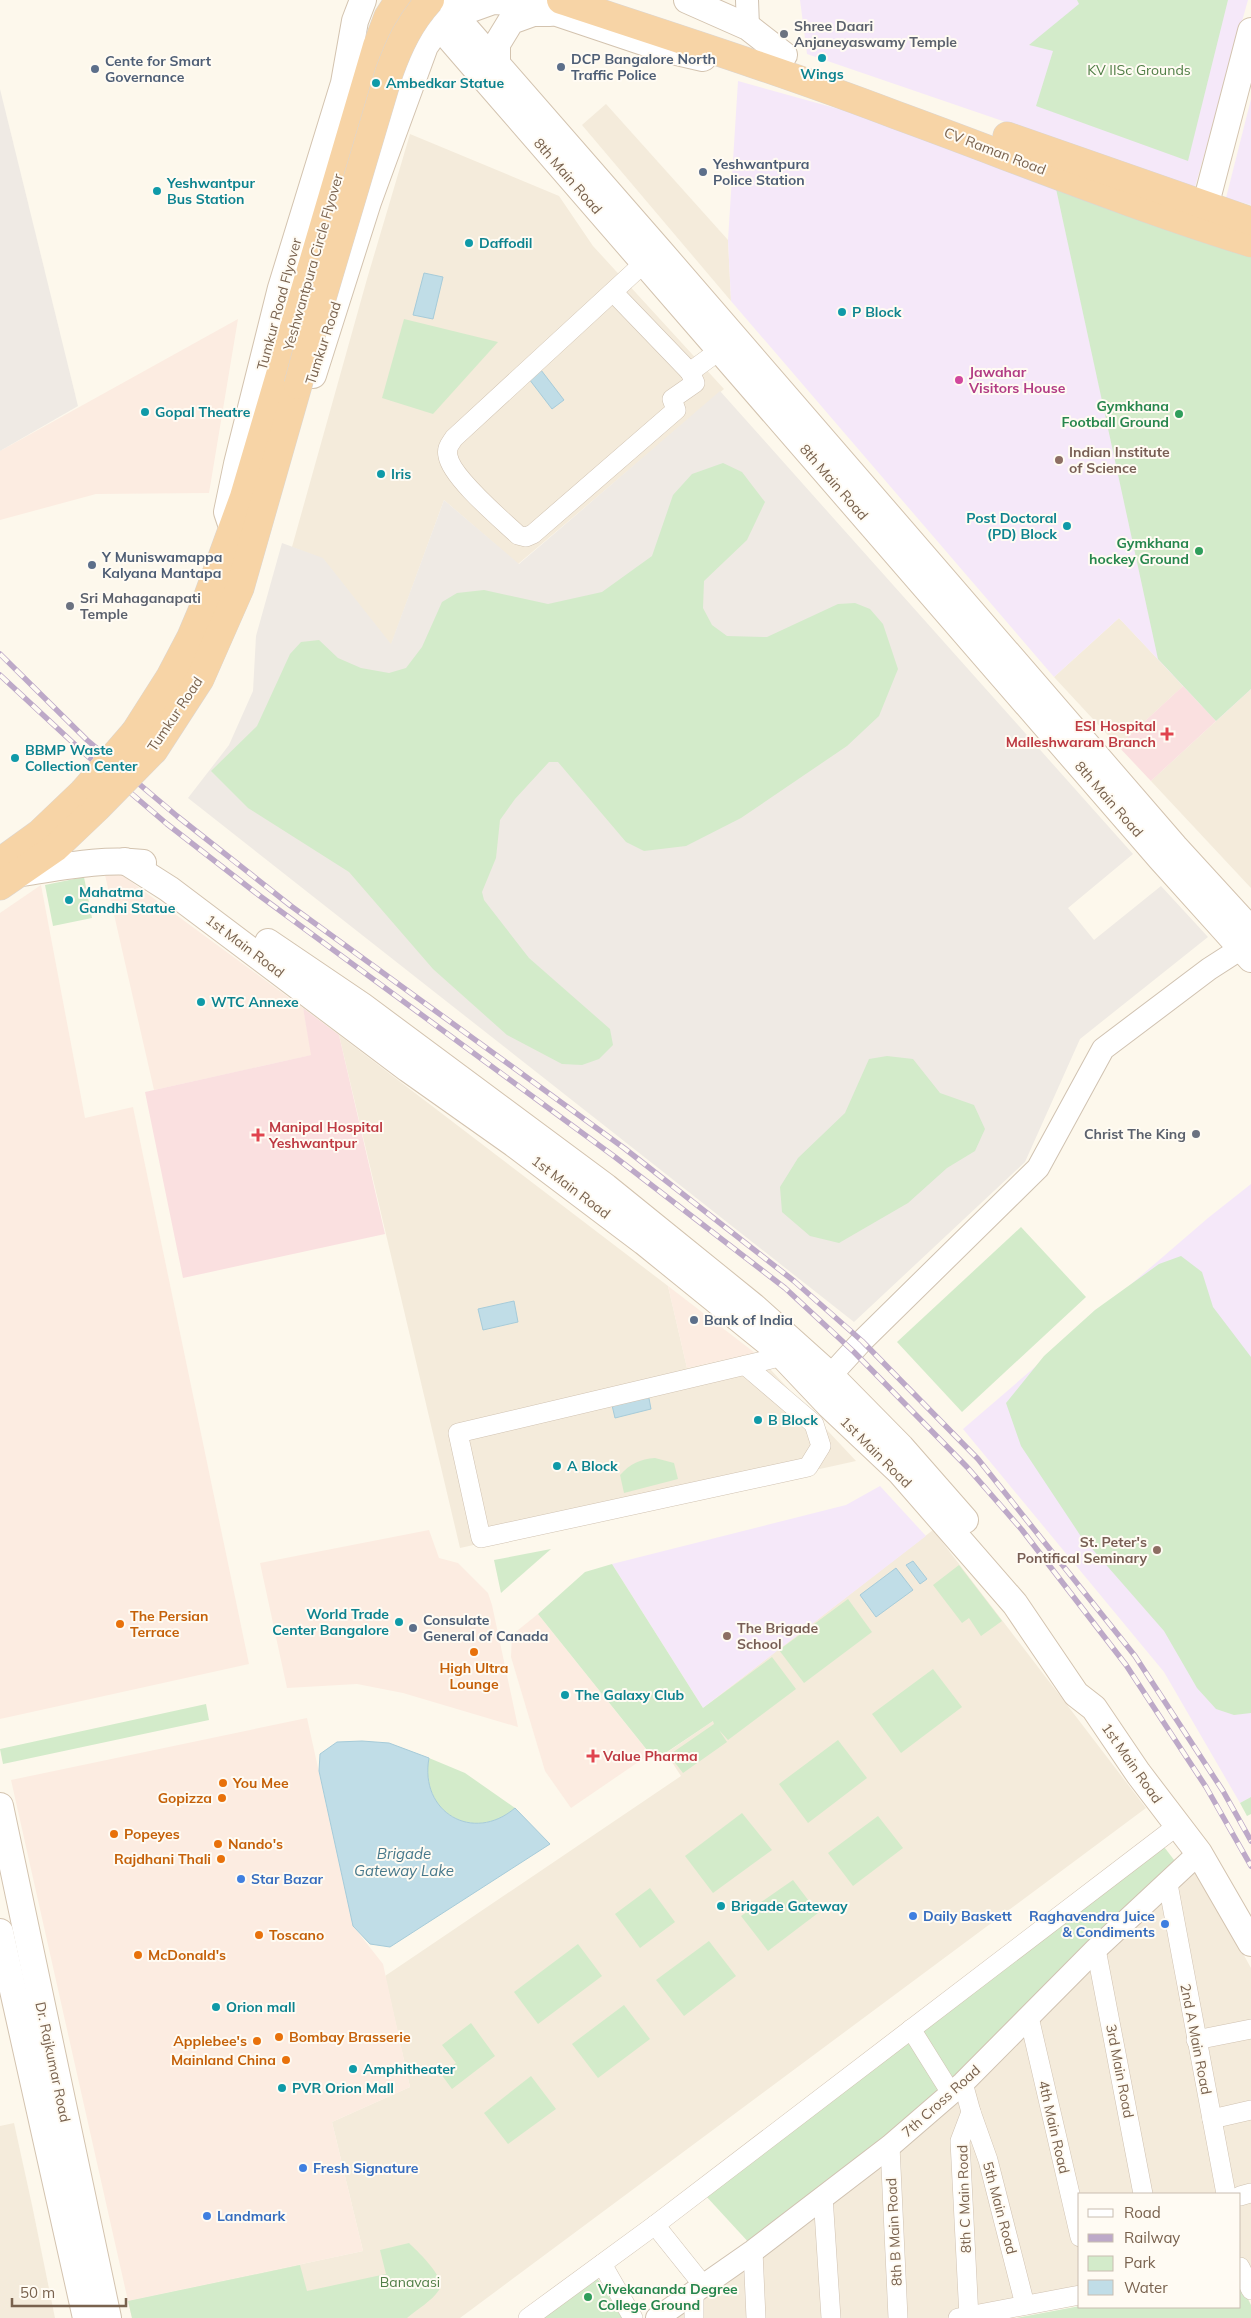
<svg xmlns="http://www.w3.org/2000/svg" width="1251" height="2318" viewBox="0 0 1251 2318" font-family="Mulish,sans-serif">
<style>
.residential{fill:#f4ebdb}
.commercial{fill:#fcece1}
.industrial{fill:#efeae4}
.education{fill:#f5e8f9}
.medical{fill:#fae0e0}
.green{fill:#d3ebca}
.water{fill:#c0dde7;stroke:#a6cbd9}
.lines{fill:none;stroke-linecap:round;stroke-linejoin:round}
.minor-casing{stroke:#d0c2b1;stroke-width:20}
.tertiary-casing{stroke:#d0c2b1;stroke-width:24}
.secondary-casing{stroke:#d3c3af;stroke-width:28}
.trunk-casing{stroke:#dcd6d1;stroke-width:29}
.minor{stroke:#fff;stroke-width:19}
.tertiary{stroke:#fff;stroke-width:22}
.secondary{stroke:#fff;stroke-width:26}
.trunk{stroke:#f7d4a6;stroke-width:28}
.rail-casing{stroke:#bda9c8;stroke-width:5.5}
.rail{stroke:#fffbf3;stroke-width:4;stroke-dasharray:11;stroke-linecap:butt}
.trunk-bridge-casing{stroke:#dcd6d1;stroke-width:29;stroke-linecap:butt}
.trunk-bridge{stroke:#f7d4a6;stroke-width:28}
.worship-dot{fill:#6b7280;stroke:#fffbf3;stroke-width:2}
.culture-dot{fill:#0f9aa8;stroke:#fffbf3;stroke-width:2}
.service-dot{fill:#5c6f8a;stroke:#fffbf3;stroke-width:2}
.hotel-dot{fill:#d1479c;stroke:#fffbf3;stroke-width:2}
.leisure-dot{fill:#2e9e5b;stroke:#fffbf3;stroke-width:2}
.education-dot{fill:#8d6e63;stroke:#fffbf3;stroke-width:2}
.health-dot{fill:#e0444e;stroke:#fffbf3;stroke-width:2}
.food-dot{fill:#e8710a;stroke:#fffbf3;stroke-width:2}
.shop-dot{fill:#3f7fe0;stroke:#fffbf3;stroke-width:2}
.labels{text-anchor:middle;dominant-baseline:central;stroke-width:4;stroke-linejoin:round;paint-order:stroke}
.worship-label{font-size:14px;font-weight:bold;fill:#5b616d;stroke:#fffbf3;text-anchor:start}
.service-label{font-size:14px;font-weight:bold;fill:#4e5e75;stroke:#fffbf3;text-anchor:start}
.park-label{font-size:14px;fill:#507e46;stroke:#fffbf3}
.culture-label{font-size:14px;font-weight:bold;fill:#0d838f;stroke:#fffbf3;text-anchor:start}
.street-label{font-size:14px;fill:#79624e;stroke:#fffbf3}
.hotel-label{font-size:14px;font-weight:bold;fill:#b23c85;stroke:#fffbf3;text-anchor:start}
.leisure-label{font-size:14px;font-weight:bold;fill:#27864d;stroke:#fffbf3;text-anchor:end}
.education-label{font-size:14px;font-weight:bold;fill:#785e54;stroke:#fffbf3;text-anchor:start}
.health-label{font-size:14px;font-weight:bold;fill:#be3a42;stroke:#fffbf3;text-anchor:start}
.food-label{font-size:14px;font-weight:bold;fill:#c56008;stroke:#fffbf3;text-anchor:start}
.shop-label{font-size:14px;font-weight:bold;fill:#366cbe;stroke:#fffbf3;text-anchor:start}
.water-label{font-size:15px;font-style:italic;fill:#47788b;stroke:#fffbf3}
</style>
<rect width="100%" height="100%" fill="#fdf8ec"/>
<g class="residential">
<path d="M606 104 728 240 731 301 582 125Z"/>
<path d="M410 134 559 196 593 246 724 389 518 564 444 500 391 645 323 559 292 547 367 279Z"/>
<path d="M1119 618 1183 686 1118 746 1054 677Z"/>
<path d="M1251 689V888L1151 781Z"/>
<path d="M339 1035 668 1286 687 1368 755 1353 856 1461 460 1548Z"/>
<path d="M933 1530 1146 1808 460 2318H132L128 2301 363 2251 332 2122 410 2087 385 1976 681 1776 666 1753 713 1721 703 1708Z"/>
<path d="M1195 1867 1251 1968V2285L1240 2264V2194H1080V2292L964 2318H664Z"/>
<path d="M14 2123 32 2205 55 2318H0V2126Z"/>
</g>
<g class="commercial">
<path d="M238 319 209 493 96 494 0 520V451Z"/>
<path d="M115 870 303 1008 312 1055 154 1090 105 875Z"/>
<path d="M41 885 85 1118 133 1107 249 1664 0 1719V913Z"/>
<path d="M668 1286 755 1353 687 1368Z"/>
<path d="M429 1530 439 1558 458 1563 488 1593 492 1605 518 1727 403 1693 357 1684 287 1688 260 1563Z"/>
<path d="M538 1614 650 1754 571 1808 545 1771 511 1657 512 1635Z"/>
<path d="M307 1718 353 1926 383 1964 410 2087 332 2122 363 2251 128 2301 11 1780Z"/>
</g>
<g class="industrial">
<path d="M0 89 78 406 0 451Z"/>
<path d="M720 391 1133 854 1068 908 1094 940 1161 886 1208 937 1080 1039 1025 1162 854 1322 188 798 229 745 253 691 256 636 282 543 323 558 391 644 444 500 519 564Z"/>
</g>
<g class="education">
<path d="M800 0H1248L1195 187 807 54Z"/>
<path d="M738 81 889 123 1195 236 1251 689 1216 721 1119 618 1054 677 731 301 728 240Z"/>
<path d="M1251 99V205L1226 198Z"/>
<path d="M1251 1184V1797L1240 1803 1164 1672 963 1429 1208 1218Z"/>
<path d="M880 1486 926 1536 703 1708 612 1564 846 1505Z"/>
</g>
<g class="medical">
<path d="M1183 686 1216 721 1151 781 1118 746Z"/>
<path d="M303 1008 339 1035 385 1234 183 1278 145 1092 311 1055Z"/>
</g>
<g class="green">
<path d="M1077 0H1228L1188 161 1036 106 1053 51 1029 45 1079 4Z"/>
<path d="M1055 184 1251 254V689L1216 721 1158 659Z"/>
<path d="M404 319 498 342 433 414 382 398Z"/>
<path d="M723 463 742 472 765 502 747 540 704 581 703 608 712 625 727 636 767 637 838 604 855 603 870 609 883 624 898 669 879 716 847 746 741 818 686 846 644 851 626 842 558 762H549L515 799 500 820 496 858 482 892 484 900 529 958 610 1029 613 1045 599 1059 582 1065 562 1064 507 1035 433 969 349 872 248 808 211 771 257 726 290 654 301 642 319 640 338 658 361 668 389 673 406 668 422 647 442 602 457 593 484 590 548 604 602 592 652 556 673 495 692 474Z"/>
<path d="M84 877 92 918 53 926 45 885Z"/>
<path d="M887 1056 913 1059 940 1093 974 1105 985 1129 975 1151 947 1168 908 1203 839 1243 810 1236 782 1212 780 1187 798 1158 845 1113 869 1059Z"/>
<path d="M1021 1227 1086 1297 962 1412 897 1342Z"/>
<path d="M1181 1256 1202 1272 1213 1307 1251 1357V1713L1234 1715 1216 1709 1197 1688 1164 1631 1080 1535 1021 1446 1006 1403 1044 1356 1095 1310 1159 1264Z"/>
<path d="M655 1458 674 1463 678 1479 624 1493 620 1475C630 1464 640 1459 655 1458Z"/>
<path d="M551 1549 501 1593 494 1560Z"/>
<path d="M612 1564 703 1708 772 1657 796 1689 728 1740 719 1730 727 1742 683 1773 669 1755 714 1724 713 1721 655 1760 538 1614 585 1572Z"/>
<path d="M959 1565 1002 1621 981 1636 969 1618 962 1623 933 1585Z"/>
<path d="M848 1599 872 1632 804 1683 779 1650Z"/>
<path d="M933 1669 962 1707 901 1753 872 1714Z"/>
<path d="M206 1704 209 1720 3 1764 0 1749Z"/>
<path d="M838 1740 867 1778 808 1823 779 1784Z"/>
<path d="M429 1758 465 1773 515 1808C473 1844 419 1812 429 1758Z"/>
<path d="M1251 1797V1814L1247 1816 1240 1803Z"/>
<path d="M742 1813 772 1850 713 1893 685 1856Z"/>
<path d="M878 1816 903 1848 853 1886 828 1853Z"/>
<path d="M1161 1843 1178 1865 887 2141 751 2245 705 2195Z"/>
<path d="M793 1880 818 1913 768 1951 741 1916Z"/>
<path d="M650 1888 675 1922 640 1948 615 1914Z"/>
<path d="M709 1941 736 1976 684 2016 656 1980Z"/>
<path d="M578 1944 602 1976 538 2024 514 1992Z"/>
<path d="M624 2005 650 2039 598 2078 572 2044Z"/>
<path d="M471 2023 495 2056 452 2089 441 2074 456 2063 442 2045Z"/>
<path d="M531 2076 556 2109 508 2144 484 2113Z"/>
<path d="M409 2243C418 2252 447 2278 439 2290 432 2301 416 2310 407 2318H132L128 2301 300 2265 307 2291 386 2274 380 2250Z"/>
<path d="M596 2276 622 2318H537Z"/>
<path d="M1240 2283 1251 2305V2318H1016L1080 2306 1240 2307Z"/>
</g>
<g class="water">
<path d="M424 273 443 277 433 319 413 315Z"/>
<path d="M541 370 564 400 552 409 529 379Z"/>
<path d="M514 1301 518 1322 483 1330 478 1309Z"/>
<path d="M648 1393 651 1409 615 1418 611 1401Z"/>
<path d="M913 1561 927 1579 920 1584 906 1565Z"/>
<path d="M896 1568 913 1590 876 1617 860 1595Z"/>
<path d="M362 1741 389 1743 429 1758C419 1812 473 1844 515 1808L550 1844 390 1947 370 1944 353 1926 319 1771 320 1754 337 1742Z"/>
</g>
<g class="lines">
<defs>
<g id="minor">
<path d="M644 263 454 438C450 444 446 448 448 456 451 477 501 519 518 535L526 537 533 534 676 410 672 399 695 383 690 372 720 350"/>
<path d="M613 292 690 372"/>
<path d="M745 1365 814 1424 821 1446 808 1467 481 1538 458 1433 763 1361 783 1356"/>
<path d="M1168 1884 1226 2194"/>
<path d="M1096 1949 1143 2194"/>
<path d="M1029 2017 1080 2237"/>
<path d="M911 2029 951 2093"/>
<path d="M1196 2040 1251 2029"/>
<path d="M963 2083 971 2112 960 2141 969 2318"/>
<path d="M971 2112 988 2160 1025 2305"/>
<path d="M1212 2119 1251 2110"/>
<path d="M890 2146 898 2318"/>
<path d="M823 2196 831 2318"/>
<path d="M1240 2196 1251 2193"/>
<path d="M655 2225 703 2285"/>
<path d="M753 2251 756 2318"/>
<path d="M602 2264 633 2318"/>
<path d="M1240 2267 1251 2290"/>
<path d="M694 2293V2318"/>
<path d="M528 2318 655 2225 1177 1826"/>
<path d="M958 2318 1080 2295"/>
</g>
<g id="tertiary">
<path d="M747 0 748 27"/>
<path d="M819 1388 862 1341 1038 1168 1103 1049 1209 969 1251 942"/>
<path d="M657 2318 753 2251 890 2146 963 2083 1096 1949 1199 1853"/>
</g>
<g id="secondary">
<path d="M422 0 439 26 484 78 1161 859 1251 959"/>
<path d="M444 0 454 15 660 251 1175 847 1251 930"/>
<path d="M687 0 748 27 784 55"/>
<path d="M497 65V44L511 21 533 13H550"/>
<path d="M1205 207 1251 31"/>
<path d="M313 375 368 202 425 46 439 26 454 15 493 1 527 3 664 49 703 58"/>
<path d="M232 527 227 512 237 464 281 288 344 83 355 21 363 0"/>
<path d="M125 861 169 889 408 1069 514 1144 644 1242 776 1349 829 1405 900 1472 1015 1604 1076 1694 1094 1708 1138 1773 1199 1853 1251 1943"/>
<path d="M22 873C62 867 102 858 143 863"/>
<path d="M268 942 361 1005 606 1187 753 1306 831 1376 901 1447 965 1520"/>
<path d="M0 1806 108 2318"/>
<path d="M0 1932 86 2318"/>
</g>
<g id="trunk">
<path d="M561 0C673 37 786 73 896 115 1014 158 1131 206 1251 243"/>
<path d="M1007 136 1251 221"/>
<path d="M135 732 170 677 191 637 205 604 244 497 377 46 388 17 399 0"/>
<path d="M154 750 200 679 240 588 298 385"/>
<path d="M0 862 40 833 83 792"/>
<path d="M0 886 55 848 97 808"/>
</g>
</defs>
<use href="#minor" class="minor-casing"/>
<use href="#tertiary" class="tertiary-casing"/>
<use href="#secondary" class="secondary-casing"/>
<use href="#trunk" class="trunk-casing"/>
<use href="#minor" class="minor"/>
<use href="#tertiary" class="tertiary"/>
<use href="#secondary" class="secondary"/>
<use href="#trunk" class="trunk"/>
<defs>
<g id="rail">
<path d="M0 654 87 740 177 816 291 906 624 1148 794 1281 862 1341 978 1459 1135 1656 1223 1791 1251 1841"/>
<path d="M0 675 84 753 167 824 260 896 615 1157 785 1288 854 1352 967 1467 1022 1530 1126 1665 1206 1787 1251 1866"/>
</g>
</defs>
<use href="#rail" class="rail-casing"/>
<use href="#rail" class="rail"/>
<defs>
<g id="trunk-bridge">
<path d="M298 385 314 325 389 73C399 45 410 22 430 0"/>
<path d="M83 792 135 732"/>
<path d="M97 808 154 750"/>
</g>
</defs>
<use href="#trunk-bridge" class="trunk-bridge-casing"/>
<use href="#trunk-bridge" class="trunk-bridge"/>
</g>
<g class="worship-dot">
<circle cx="784" cy="34" r="5"/>
<circle cx="70" cy="606" r="5"/>
<circle cx="1196" cy="1134" r="5"/>
</g>
<g class="culture-dot">
<circle cx="822" cy="58" r="5"/>
<circle cx="376" cy="83" r="5"/>
<circle cx="157" cy="191" r="5"/>
<circle cx="469" cy="243" r="5"/>
<circle cx="842" cy="312" r="5"/>
<circle cx="145" cy="412" r="5"/>
<circle cx="381" cy="474" r="5"/>
<circle cx="1067" cy="526" r="5"/>
<circle cx="15" cy="758" r="5"/>
<circle cx="69" cy="900" r="5"/>
<circle cx="201" cy="1002" r="5"/>
<circle cx="758" cy="1420" r="5"/>
<circle cx="557" cy="1466" r="5"/>
<circle cx="399" cy="1622" r="5"/>
<circle cx="565" cy="1695" r="5"/>
<circle cx="721" cy="1906" r="5"/>
<circle cx="216" cy="2007" r="5"/>
<circle cx="353" cy="2069" r="5"/>
<circle cx="282" cy="2088" r="5"/>
</g>
<g class="service-dot">
<circle cx="561" cy="67" r="5"/>
<circle cx="95" cy="69" r="5"/>
<circle cx="703" cy="172" r="5"/>
<circle cx="92" cy="565" r="5"/>
<circle cx="694" cy="1320" r="5"/>
<circle cx="413" cy="1628" r="5"/>
</g>
<circle class="hotel-dot" cx="959" cy="380" r="5"/>
<g class="leisure-dot">
<circle cx="1179" cy="414" r="5"/>
<circle cx="1199" cy="551" r="5"/>
<circle cx="588" cy="2297" r="5"/>
</g>
<g class="education-dot">
<circle cx="1059" cy="460" r="5"/>
<circle cx="1157" cy="1550" r="5"/>
<circle cx="727" cy="1636" r="5"/>
</g>
<g class="health-dot">
<path d="M1164.5 726.5h5v5h5v5h-5v5h-5v-5h-5v-5h5z"/>
<path d="M255.5 1127.5h5v5h5v5h-5v5h-5v-5h-5v-5h5z"/>
<path d="M590.5 1748.5h5v5h5v5h-5v5h-5v-5h-5v-5h5z"/>
</g>
<g class="food-dot">
<circle cx="120" cy="1624" r="5"/>
<circle cx="474" cy="1652" r="5"/>
<circle cx="223" cy="1783" r="5"/>
<circle cx="222" cy="1798" r="5"/>
<circle cx="114" cy="1834" r="5"/>
<circle cx="218" cy="1844" r="5"/>
<circle cx="221" cy="1859" r="5"/>
<circle cx="259" cy="1935" r="5"/>
<circle cx="138" cy="1955" r="5"/>
<circle cx="279" cy="2037" r="5"/>
<circle cx="257" cy="2041" r="5"/>
<circle cx="286" cy="2060" r="5"/>
</g>
<g class="shop-dot">
<circle cx="241" cy="1879" r="5"/>
<circle cx="913" cy="1916" r="5"/>
<circle cx="1165" cy="1924" r="5"/>
<circle cx="303" cy="2168" r="5"/>
<circle cx="207" cy="2216" r="5"/>
</g>
<g class="labels">
<g class="worship-label">
<text x="794" y="26">Shree Daari<tspan x="794" dy="16">Anjaneyaswamy Temple</tspan></text>
<text x="80" y="598">Sri Mahaganapati<tspan x="80" dy="16">Temple</tspan></text>
<text x="1186" y="1134" text-anchor="end">Christ The King</text>
</g>
<g class="service-label">
<text x="571" y="59">DCP Bangalore North<tspan x="571" dy="16">Traffic Police</tspan></text>
<text x="105" y="61">Cente for Smart<tspan x="105" dy="16">Governance</tspan></text>
<text x="713" y="164">Yeshwantpura<tspan x="713" dy="16">Police Station</tspan></text>
<text x="102" y="557">Y Muniswamappa<tspan x="102" dy="16">Kalyana Mantapa</tspan></text>
<text x="704" y="1320">Bank of India</text>
<text x="423" y="1620">Consulate<tspan x="423" dy="16">General of Canada</tspan></text>
</g>
<g class="park-label">
<text x="1139" y="70">KV IISc Grounds</text>
<text x="410" y="2282">Banavasi</text>
</g>
<g class="culture-label">
<text x="822" y="74" text-anchor="middle">Wings</text>
<text x="386" y="83">Ambedkar Statue</text>
<text x="167" y="183">Yeshwantpur<tspan x="167" dy="16">Bus Station</tspan></text>
<text x="479" y="243">Daffodil</text>
<text x="852" y="312">P Block</text>
<text x="155" y="412">Gopal Theatre</text>
<text x="391" y="474">Iris</text>
<text x="1057" y="518" text-anchor="end">Post Doctoral<tspan x="1057" dy="16">(PD) Block</tspan></text>
<text x="25" y="750">BBMP Waste<tspan x="25" dy="16">Collection Center</tspan></text>
<text x="79" y="892">Mahatma<tspan x="79" dy="16">Gandhi Statue</tspan></text>
<text x="211" y="1002">WTC Annexe</text>
<text x="768" y="1420">B Block</text>
<text x="567" y="1466">A Block</text>
<text x="389" y="1614" text-anchor="end">World Trade<tspan x="389" dy="16">Center Bangalore</tspan></text>
<text x="575" y="1695">The Galaxy Club</text>
<text x="731" y="1906">Brigade Gateway</text>
<text x="226" y="2007">Orion mall</text>
<text x="363" y="2069">Amphitheater</text>
<text x="292" y="2088">PVR Orion Mall</text>
</g>
<g class="street-label">
<text transform="translate(995 151) rotate(21)">CV Raman Road</text>
<text transform="translate(568 176) rotate(49)">8th Main Road</text>
<text transform="translate(313 262) rotate(-74)">Yeshwantpura Circle Flyover</text>
<text transform="translate(279 304) rotate(-75)">Tumkur Road Flyover</text>
<text transform="translate(323 343) rotate(-72)">Tumkur Road</text>
<text transform="translate(834 482) rotate(49)">8th Main Road</text>
<text transform="translate(175 714) rotate(-56)">Tumkur Road</text>
<text transform="translate(1109 799) rotate(49)">8th Main Road</text>
<text transform="translate(245 946) rotate(37)">1st Main Road</text>
<text transform="translate(571 1187) rotate(37)">1st Main Road</text>
<text transform="translate(876 1452) rotate(45)">1st Main Road</text>
<text transform="translate(1132 1763) rotate(55)">1st Main Road</text>
<text transform="translate(1196 2039) rotate(79)">2nd A Main Road</text>
<text transform="translate(53 2062) rotate(78)">Dr. Rajkumar Road</text>
<text transform="translate(1120 2071) rotate(79)">3rd Main Road</text>
<text transform="translate(941 2101) rotate(-42)">7th Cross Road</text>
<text transform="translate(1054 2127) rotate(77)">4th Main Road</text>
<text transform="translate(964 2199) rotate(-92)">8th C Main Road</text>
<text transform="translate(1000 2208) rotate(75)">5th Main Road</text>
<text transform="translate(894 2232) rotate(-93)">8th B Main Road</text>
</g>
<g class="hotel-label">
<text x="969" y="372">Jawahar<tspan x="969" dy="16">Visitors House</tspan></text>
</g>
<g class="leisure-label">
<text x="1169" y="406">Gymkhana<tspan x="1169" dy="16">Football Ground</tspan></text>
<text x="1189" y="543">Gymkhana<tspan x="1189" dy="16">hockey Ground</tspan></text>
<text x="598" y="2289" text-anchor="start">Vivekananda Degree<tspan x="598" dy="16">College Ground</tspan></text>
</g>
<g class="education-label">
<text x="1069" y="452">Indian Institute<tspan x="1069" dy="16">of Science</tspan></text>
<text x="1147" y="1542" text-anchor="end">St. Peter's<tspan x="1147" dy="16">Pontifical Seminary</tspan></text>
<text x="737" y="1628">The Brigade<tspan x="737" dy="16">School</tspan></text>
</g>
<g class="health-label">
<text x="1156" y="726" text-anchor="end">ESI Hospital<tspan x="1156" dy="16">Malleshwaram Branch</tspan></text>
<text x="269" y="1127">Manipal Hospital<tspan x="269" dy="16">Yeshwantpur</tspan></text>
<text x="603" y="1756">Value Pharma</text>
</g>
<g class="food-label">
<text x="130" y="1616">The Persian<tspan x="130" dy="16">Terrace</tspan></text>
<text x="474" y="1668" text-anchor="middle">High Ultra<tspan x="474" dy="16">Lounge</tspan></text>
<text x="233" y="1783">You Mee</text>
<text x="212" y="1798" text-anchor="end">Gopizza</text>
<text x="124" y="1834">Popeyes</text>
<text x="228" y="1844">Nando's</text>
<text x="211" y="1859" text-anchor="end">Rajdhani Thali</text>
<text x="269" y="1935">Toscano</text>
<text x="148" y="1955">McDonald's</text>
<text x="289" y="2037">Bombay Brasserie</text>
<text x="247" y="2041" text-anchor="end">Applebee's</text>
<text x="276" y="2060" text-anchor="end">Mainland China</text>
</g>
<g class="shop-label">
<text x="251" y="1879">Star Bazar</text>
<text x="923" y="1916">Daily Baskett</text>
<text x="1155" y="1916" text-anchor="end">Raghavendra Juice<tspan x="1155" dy="16">&amp; Condiments</tspan></text>
<text x="313" y="2168">Fresh Signature</text>
<text x="217" y="2216">Landmark</text>
</g>
<g class="water-label">
<text x="404" y="1853">Brigade<tspan x="404" dy="17">Gateway Lake</tspan></text>
</g>
</g>
<rect x="1078" y="2193" width="162" height="115" fill="#fffbf3" stroke="#c9beb1"/>
<rect x="1088" y="2209" width="25" height="8" fill="#ffffff" stroke="#c9beb1"/>
<text x="1124" y="2218" font-size="15" fill="#79624e">Road</text>
<rect x="1088" y="2234" width="25" height="8" fill="#bda9c8" stroke="#c9beb1"/>
<text x="1124" y="2243" font-size="15" fill="#79624e">Railway</text>
<rect x="1088" y="2256" width="25" height="15" fill="#d3ebca" stroke="#c9beb1"/>
<text x="1124" y="2268" font-size="15" fill="#79624e">Park</text>
<rect x="1088" y="2280" width="25" height="15" fill="#c0dde7" stroke="#c9beb1"/>
<text x="1124" y="2293" font-size="15" fill="#79624e">Water</text>
<path d="M12 2298v8h114v-8" fill="none" stroke="#79624e" stroke-width="2.5"/>
<text x="20" y="2298" font-size="15" fill="#79624e" stroke="#fffbf3" stroke-width="4" paint-order="stroke">50 m</text>
</svg>
